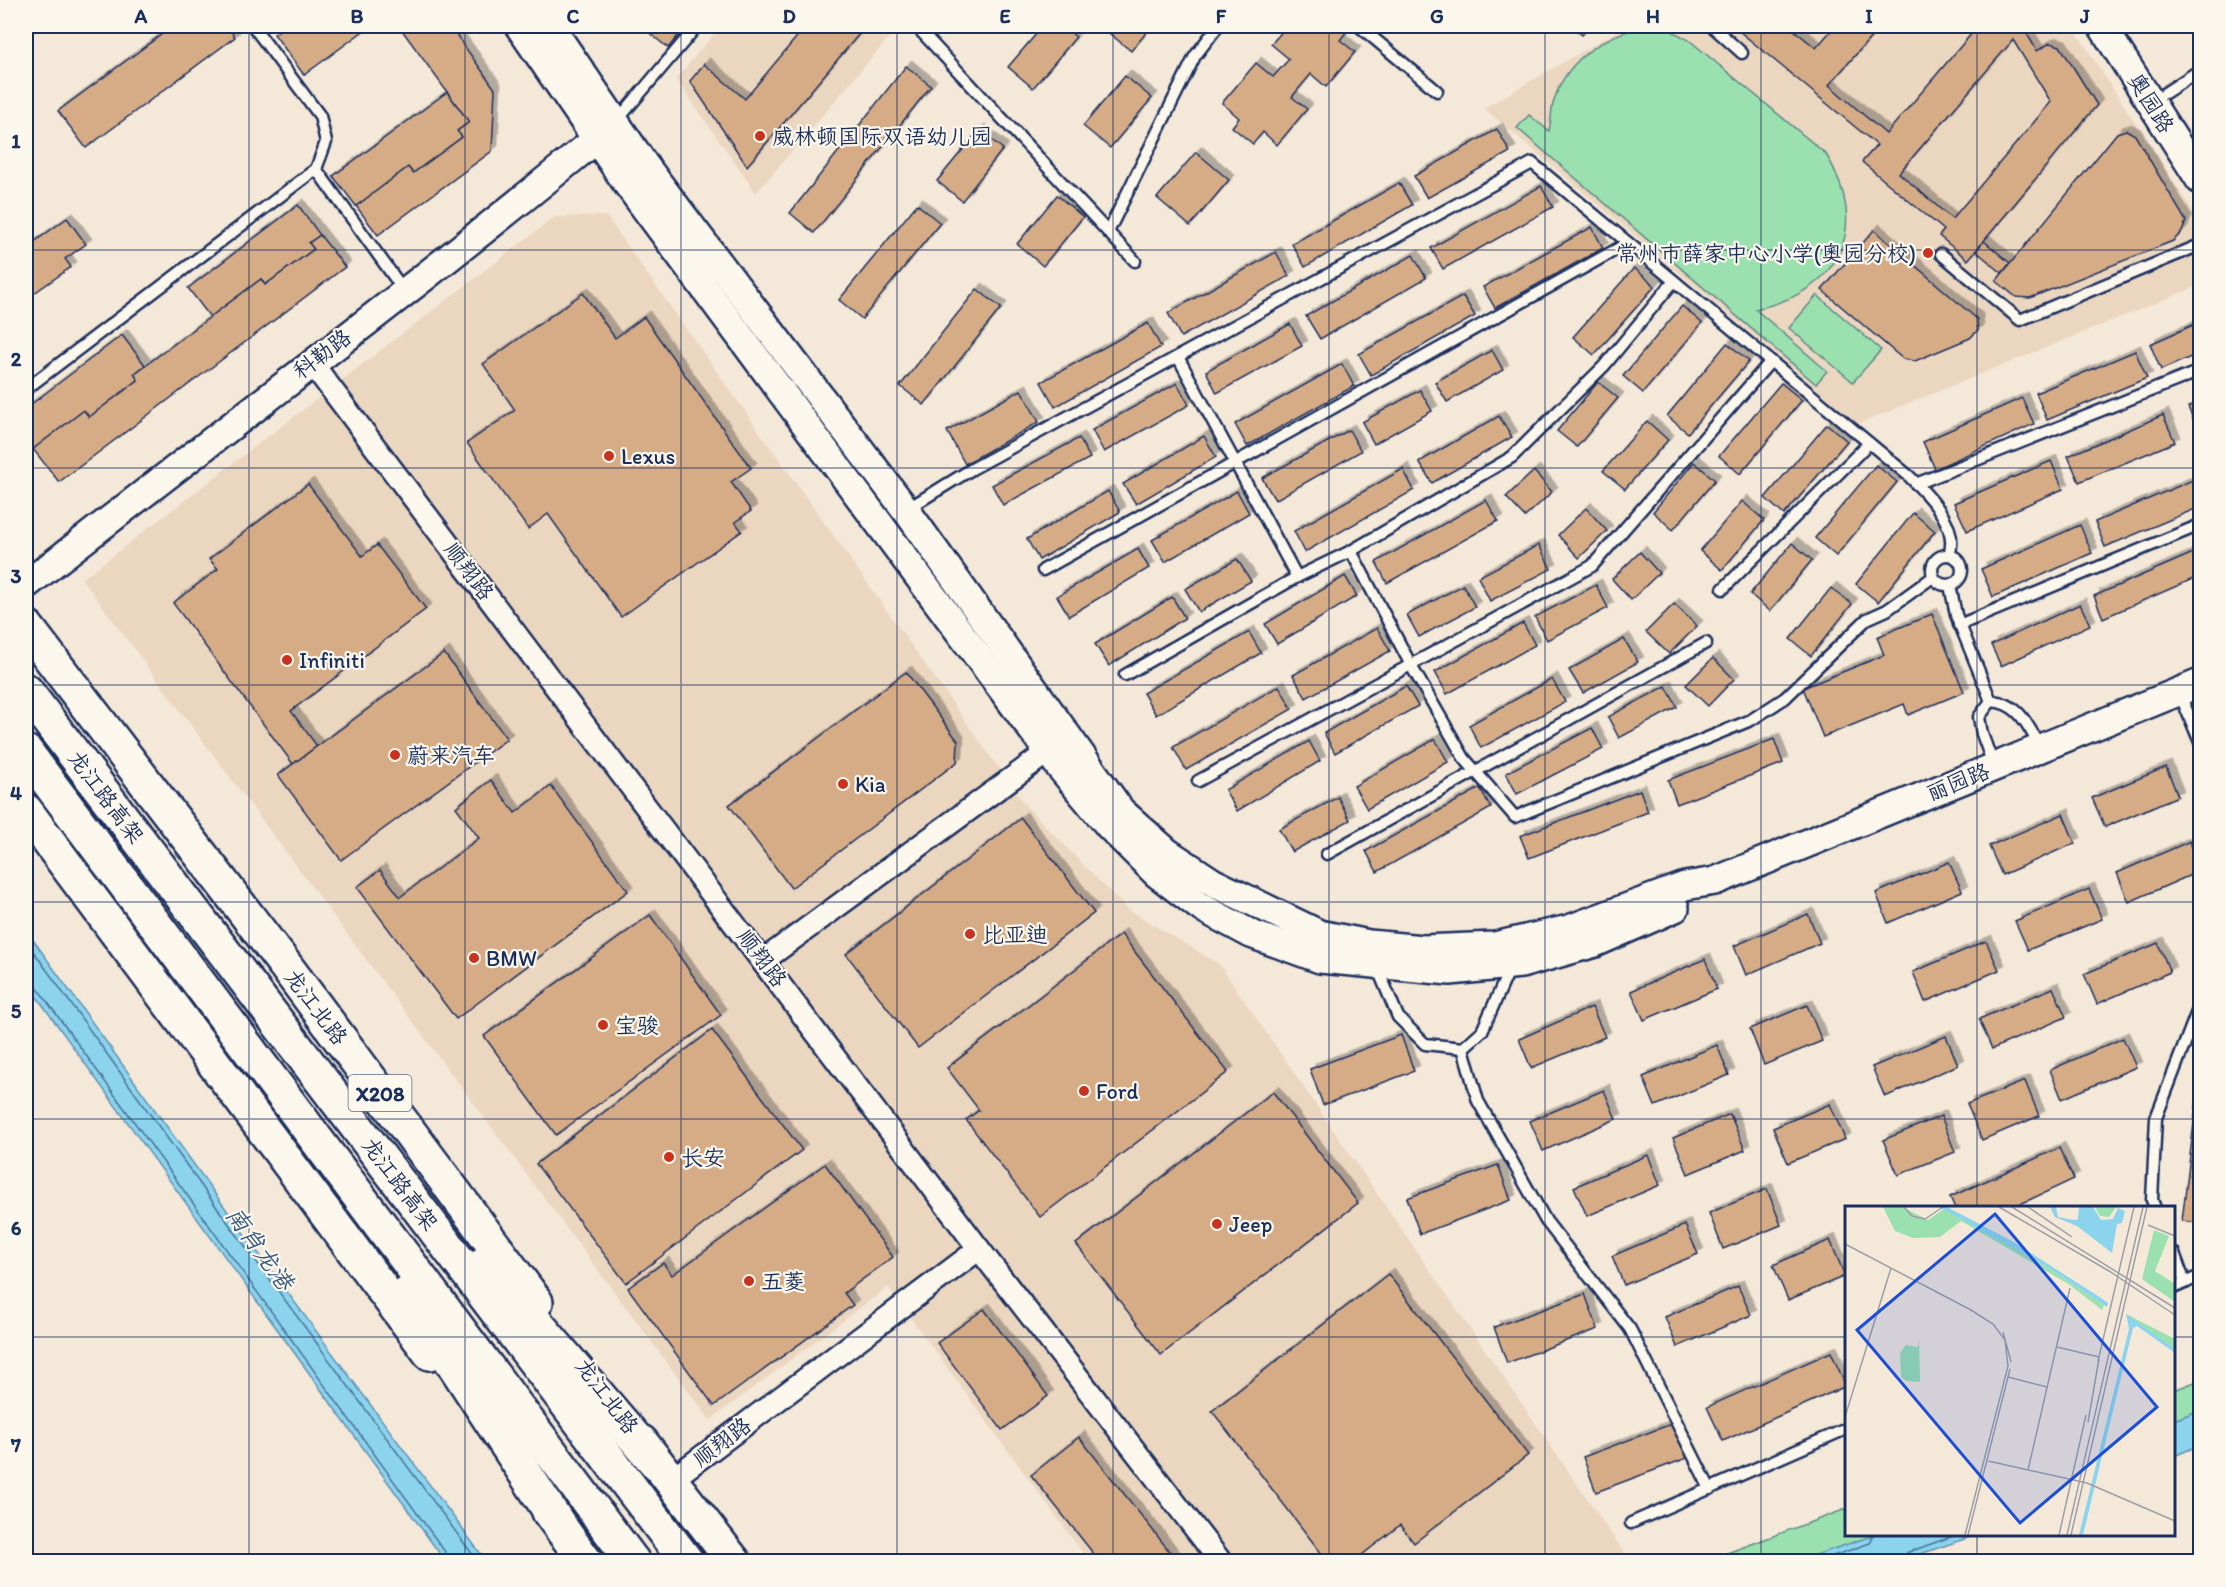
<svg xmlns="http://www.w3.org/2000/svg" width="2226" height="1587" viewBox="0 0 2226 1587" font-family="Itim,'LXGW WenKai TC',sans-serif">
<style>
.built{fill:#ebd6c0}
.green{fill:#9be1af;stroke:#5b8886;stroke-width:1.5}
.water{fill:#8cd4ed;stroke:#5f92b4;stroke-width:1.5}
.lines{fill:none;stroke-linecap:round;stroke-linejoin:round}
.shore{stroke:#487197;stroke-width:1.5}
.building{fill:#d6ac87;stroke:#1b2f5e;stroke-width:1.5;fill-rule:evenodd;filter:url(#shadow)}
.service-casing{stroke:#1b2f5e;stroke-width:15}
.minor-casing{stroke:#1b2f5e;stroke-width:26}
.tertiary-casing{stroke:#1b2f5e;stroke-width:32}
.primary-casing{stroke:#1b2f5e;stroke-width:38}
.trunk-casing{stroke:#1b2f5e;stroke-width:38}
.service{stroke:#fbf7ec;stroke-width:10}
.minor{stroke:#fbf7ec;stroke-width:21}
.tertiary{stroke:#fbf7ec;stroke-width:27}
.primary{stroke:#fbf7ec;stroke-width:33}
.trunk{stroke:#fbf7ec;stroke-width:33}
.grid{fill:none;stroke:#1b2f5e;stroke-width:1.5;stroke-opacity:0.55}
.poi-dot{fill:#c8321e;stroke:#fbf7ec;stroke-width:2}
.labels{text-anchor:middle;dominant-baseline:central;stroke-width:4.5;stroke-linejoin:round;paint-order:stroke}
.shield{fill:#fbf7ec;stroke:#5e6b89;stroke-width:1.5}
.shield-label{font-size:21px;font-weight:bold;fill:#1b2f5e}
.street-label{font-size:22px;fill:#1b2f5e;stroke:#fbf7ec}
.poi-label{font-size:22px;fill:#1b2f5e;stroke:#fbf7ec;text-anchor:start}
.water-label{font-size:24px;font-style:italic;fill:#375882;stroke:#fbf7ec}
.inset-road{fill:none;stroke:#9d9ea7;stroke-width:1.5}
.view{fill:#1d4ed8;fill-opacity:0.15;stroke:#1d4ed8;stroke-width:3}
.inset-edge{fill:none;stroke:#1b2f5e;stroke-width:3}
.neatline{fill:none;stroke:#1b2f5e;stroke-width:2}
.grid-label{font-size:20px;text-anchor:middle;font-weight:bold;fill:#1b2f5e}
</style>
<defs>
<filter id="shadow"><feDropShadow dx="5.5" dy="-5.5" stdDeviation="0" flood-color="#0004"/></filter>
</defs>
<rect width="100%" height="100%" fill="#f4e8d8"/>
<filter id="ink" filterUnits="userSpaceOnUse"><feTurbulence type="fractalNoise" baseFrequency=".0167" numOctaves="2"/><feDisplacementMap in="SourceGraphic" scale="12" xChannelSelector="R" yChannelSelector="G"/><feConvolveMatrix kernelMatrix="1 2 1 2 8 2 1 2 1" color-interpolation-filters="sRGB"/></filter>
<g filter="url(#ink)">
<g class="built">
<path d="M721 26H899L756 193 676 79Z"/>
<path d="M1626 26H2072L2200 222V285L1858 424 1484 108Z"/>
<path d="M606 216 1025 805 1127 909 1219 964 1630 1561H1081L1086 1557 888 1287 710 1420 82 579 555 217Z"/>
</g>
<g class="green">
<path d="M1663 26 1689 40 1826 154C1871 229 1840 292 1755 309L1827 371 1816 384 1517 128 1529 115 1549 131C1551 122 1551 112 1553 104 1566 55 1616 26 1663 26Z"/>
<path d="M1817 295 1881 350 1853 382 1789 328Z"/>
<path d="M2200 1380V1410L2174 1420V1390Z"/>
<path d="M1846 1509V1534L1875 1535 1798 1561 1703 1562Z"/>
</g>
<g class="water">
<path d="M26 930 228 1212 486 1561H445L26 982Z"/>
<path d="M2200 1410V1445L2174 1456V1420Z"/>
<path d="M1875 1535V1534L1976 1535 1900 1561H1798Z"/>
</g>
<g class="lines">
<g class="shore">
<path d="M26 941 223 1216 478 1562"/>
<path d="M26 979 33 982 448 1556 449 1562"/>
<path d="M1816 1562 1870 1543 1874 1534"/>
<path d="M1902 1562 1906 1553 1959 1534"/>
</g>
</g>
<g class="building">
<path d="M173 26H227L235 37 86 148 58 111Z"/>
<path d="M285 26H370L304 75 274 34Z"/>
<path d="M399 26H450L495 89 492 151 378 235 356 206 408 167 413 173 462 137 457 131 469 122Z"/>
<path d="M650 26H686L668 48 646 30Z"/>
<path d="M806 26H866L747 166 690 81 704 64 745 99Z"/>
<path d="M1043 26H1063L1076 37 1033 88 1008 67Z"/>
<path d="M1107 26H1152L1131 51 1104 29Z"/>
<path d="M1287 26H1344L1348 30 1340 40 1355 52 1326 87 1311 74 1292 97 1307 109 1277 145 1263 132 1253 144 1232 127 1239 118 1222 103 1256 63 1273 77 1289 59 1271 44Z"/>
<path d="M1571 26H1590L1582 35Z"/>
<path d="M1733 26H1789L1816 48 1835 26H1881L1829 85 1886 134 1978 26H2029L2024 29 2037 51 2050 43 2060 46 2097 105 1968 260 1939 236 1944 230 1862 162 1877 145ZM2013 40 2051 102 1952 219 1899 173Z"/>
<path d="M906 66 931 86 814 233 790 213Z"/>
<path d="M1125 76 1152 98 1110 148 1083 126Z"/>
<path d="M447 92 469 122 457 131 462 137 413 173 408 167 356 206 333 176Z"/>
<path d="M1497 129 1510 152 1427 198 1414 176Z"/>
<path d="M979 130 1003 149 962 201 937 181Z"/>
<path d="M2126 130 2135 135 2186 221 2182 232 2173 241 2030 298 2016 297 1996 281 2117 133Z"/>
<path d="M1196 152 1229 180 1190 226 1157 198Z"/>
<path d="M1399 183 1412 205 1305 267 1292 244Z"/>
<path d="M1541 186 1553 207 1443 269 1431 248Z"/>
<path d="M1057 195 1083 217 1043 266 1017 244Z"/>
<path d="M917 204 940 223 862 319 839 300Z"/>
<path d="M298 205 320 235 309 243 314 249 265 285 261 279 210 317 188 288Z"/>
<path d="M67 218 86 244 65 259 71 267 30 296 26 290V248Z"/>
<path d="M1592 227 1603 248 1495 308 1483 287Z"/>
<path d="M1874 230 1977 319 1978 330 1970 338 1915 361 1903 359 1822 290Z"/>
<path d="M320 235 345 267 59 482 33 449 84 410 89 417 138 380 134 374 261 279 265 285 314 249 309 243Z"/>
<path d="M1984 241 2010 263 2002 273 1976 251Z"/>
<path d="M1276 252 1289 276 1181 337 1168 313Z"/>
<path d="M1413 255 1426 278 1320 339 1306 316Z"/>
<path d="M1634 268 1655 286 1594 355 1573 337Z"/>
<path d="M977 289 1001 308 924 405 900 386Z"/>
<path d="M583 293 615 338 644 317 751 468 731 482 751 511 735 522 742 531 621 617 548 514 528 529 467 443 515 410 483 364Z"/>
<path d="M1463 296 1475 316 1371 375 1359 354Z"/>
<path d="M1682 306 1702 323 1643 393 1623 376Z"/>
<path d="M2200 322V353L2161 370 2150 344Z"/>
<path d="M1148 323 1161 347 1055 407 1041 382Z"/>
<path d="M1290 324 1302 346 1217 393 1206 371Z"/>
<path d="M122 335 145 365 134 374 138 380 89 417 84 410 33 449 26 438V408Z"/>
<path d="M1727 343 1749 361 1688 433 1667 416Z"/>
<path d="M1492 350 1503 370 1447 402 1435 382Z"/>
<path d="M2135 351 2147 378 2047 420 2036 393Z"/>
<path d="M1342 364 1354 386 1247 446 1235 424Z"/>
<path d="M1598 382 1618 398 1577 447 1557 431Z"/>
<path d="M1177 383 1189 405 1104 452 1092 430Z"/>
<path d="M1781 383 1802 400 1740 474 1719 456Z"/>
<path d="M1021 390 1039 422 965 464 947 431Z"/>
<path d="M1420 390 1432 411 1374 444 1362 422Z"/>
<path d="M2022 398 2034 424 1935 469 1923 442Z"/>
<path d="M2200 401V432L2199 433 2188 407Z"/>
<path d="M2163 415 2175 442 2079 482 2068 456Z"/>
<path d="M1499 416 1512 437 1432 483 1419 462Z"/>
<path d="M1647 421 1668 440 1625 489 1603 471Z"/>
<path d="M1827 424 1847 441 1784 515 1765 498Z"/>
<path d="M1349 430 1361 451 1275 500 1262 478Z"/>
<path d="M1204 436 1216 457 1136 504 1123 484Z"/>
<path d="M1079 438 1090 458 1003 505 992 485Z"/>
<path d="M2051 461 2063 489 1967 531 1954 503Z"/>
<path d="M1694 462 1715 480 1673 530 1653 512Z"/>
<path d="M1876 465 1897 482 1836 556 1815 538Z"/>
<path d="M1403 469 1414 490 1305 552 1294 531Z"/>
<path d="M1534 471 1552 492 1525 517 1506 497Z"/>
<path d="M2195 479 2200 492V507L2105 547 2095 522Z"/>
<path d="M308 484 362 556 377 545 426 609 291 711 317 746 293 764 173 603 218 569 209 559Z"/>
<path d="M1108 491 1120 512 1039 560 1027 539Z"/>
<path d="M1237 491 1249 513 1165 562 1152 540Z"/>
<path d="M1486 500 1498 521 1387 583 1376 562Z"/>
<path d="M1742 501 1764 520 1722 570 1700 551Z"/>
<path d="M1586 508 1607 531 1579 558 1558 535Z"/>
<path d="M1913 513 1935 531 1878 602 1856 584Z"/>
<path d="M2080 525 2092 553 1993 597 1981 569Z"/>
<path d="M1792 543 1812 560 1770 611 1750 594Z"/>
<path d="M1539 545 1551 569 1490 601 1478 577Z"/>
<path d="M1138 549 1149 568 1069 616 1057 596Z"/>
<path d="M2200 550V576L2103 618 2094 596Z"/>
<path d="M1640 552 1659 573 1631 600 1612 579Z"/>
<path d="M1237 559 1251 581 1199 612 1185 589Z"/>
<path d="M1345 576 1357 596 1277 644 1265 624Z"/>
<path d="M1463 585 1475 607 1419 637 1407 615Z"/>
<path d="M1596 585 1608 608 1547 640 1535 617Z"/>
<path d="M1831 588 1852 604 1811 656 1790 639Z"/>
<path d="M1172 597 1185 618 1109 666 1095 644Z"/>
<path d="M1674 604 1697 626 1669 654 1646 632Z"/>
<path d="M2080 604 2090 625 2001 666 1991 645Z"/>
<path d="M1932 614 1964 692 1908 715 1904 704 1823 737 1803 688 1884 655 1877 637Z"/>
<path d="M1523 623 1535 645 1447 694 1435 672Z"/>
<path d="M1377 628 1390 651 1306 698 1293 675Z"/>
<path d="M1249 632 1261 653 1156 715 1143 693Z"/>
<path d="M1624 639 1638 662 1583 693 1569 670Z"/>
<path d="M444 653 507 739 341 860 278 775Z"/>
<path d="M1713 658 1734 679 1708 706 1686 685Z"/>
<path d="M906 672 958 741 957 762 791 888 729 805Z"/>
<path d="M1552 679 1565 702 1481 748 1469 725Z"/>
<path d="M1279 686 1292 709 1186 770 1173 747Z"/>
<path d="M1406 686 1418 706 1335 753 1324 733Z"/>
<path d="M1666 686 1677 707 1619 738 1608 717Z"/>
<path d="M1592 728 1603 749 1517 794 1506 773Z"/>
<path d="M1435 739 1448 762 1367 809 1354 786Z"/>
<path d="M1774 739 1783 763 1677 804 1668 780Z"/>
<path d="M1309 741 1320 761 1237 811 1225 790Z"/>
<path d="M2166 767 2178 796 2105 827 2092 798Z"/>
<path d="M491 780 515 813 551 786 628 891 456 1019 357 887 380 870 400 897 479 838 456 807Z"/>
<path d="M1480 788 1491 808 1377 872 1366 851Z"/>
<path d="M1640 790 1648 812 1529 858 1520 836Z"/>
<path d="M1338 797 1350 820 1292 852 1279 829Z"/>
<path d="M2063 814 2075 843 2002 875 1989 846Z"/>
<path d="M1021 818 1094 913 918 1048 846 954Z"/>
<path d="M2190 841 2200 871 2129 902 2117 873Z"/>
<path d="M1949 862 1962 891 1888 923 1876 893Z"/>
<path d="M2089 889 2102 919 2028 950 2015 921Z"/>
<path d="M1808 914 1820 943 1746 975 1734 946Z"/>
<path d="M650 915 721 1015 556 1135 484 1036Z"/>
<path d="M1121 934 1228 1072 1040 1217 966 1120 979 1110 947 1068Z"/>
<path d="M1986 941 1999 970 1925 1002 1913 972Z"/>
<path d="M2158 943 2170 972 2097 1004 2084 974Z"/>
<path d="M1705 959 1717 989 1644 1020 1631 991Z"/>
<path d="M2053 988 2066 1017 1992 1049 1979 1019Z"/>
<path d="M1807 1005 1822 1041 1764 1065 1750 1029Z"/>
<path d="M1592 1007 1605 1037 1531 1068 1519 1039Z"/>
<path d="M712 1030 802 1150 626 1283 536 1164Z"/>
<path d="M1401 1035 1414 1071 1323 1105 1310 1069Z"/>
<path d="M1946 1036 1958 1065 1885 1097 1872 1067Z"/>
<path d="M2123 1038 2136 1067 2062 1099 2050 1070Z"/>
<path d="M1717 1045 1729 1075 1655 1106 1643 1077Z"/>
<path d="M2025 1081 2039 1116 1982 1140 1967 1104Z"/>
<path d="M2199 1082H2200V1223L2182 1221Z"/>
<path d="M1604 1090 1616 1119 1543 1151 1530 1121Z"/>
<path d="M1273 1092 1358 1203 1161 1355 1076 1244Z"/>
<path d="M1830 1104 1845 1139 1788 1163 1773 1128Z"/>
<path d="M1730 1114 1745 1150 1688 1174 1673 1138Z"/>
<path d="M1941 1116 1955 1152 1898 1175 1883 1140Z"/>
<path d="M2059 1148 2074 1179 2012 1208H1955L1950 1197Z"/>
<path d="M1648 1155 1660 1185 1587 1216 1574 1187Z"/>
<path d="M825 1164 893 1257 844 1293 853 1305 714 1406 628 1288 663 1263 672 1275Z"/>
<path d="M1498 1165 1511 1200 1420 1234 1407 1198Z"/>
<path d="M1767 1189 1781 1225 1723 1249 1709 1213Z"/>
<path d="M1685 1225 1698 1254 1624 1285 1612 1256Z"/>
<path d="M1830 1240 1845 1276 1788 1300 1773 1265Z"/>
<path d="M1388 1274 1528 1455 1414 1543 1400 1525 1353 1562H1328L1212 1411Z"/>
<path d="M1738 1286 1751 1315 1677 1347 1665 1317Z"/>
<path d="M1585 1294 1598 1329 1507 1363 1494 1327Z"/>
<path d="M984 1309 1048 1396 1002 1430 937 1343Z"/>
<path d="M1831 1352 1846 1386 1723 1441 1707 1407Z"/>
<path d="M1674 1423 1687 1458 1596 1492 1583 1457Z"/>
<path d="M1079 1437 1178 1562H1093L1097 1558 1031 1475Z"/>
</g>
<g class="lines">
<defs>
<g id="service">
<path d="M916 26 1135 261"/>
<path d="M1359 26 1437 91"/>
<path d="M1712 26 1742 53"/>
<path d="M2165 93 2200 70"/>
<path d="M616 122 697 26"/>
<path d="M316 169 405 292"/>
<path d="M1108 232 1195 56 1218 26"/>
<path d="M1941 254 2020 320 2200 245"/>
<path d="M1178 357 1297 577"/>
<path d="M26 389 316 169 326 142 320 116 253 26"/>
<path d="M1916 484 2200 371"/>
<path d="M907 509 972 469 1532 163 1909 476C1928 496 1960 525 1949 555"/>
<path d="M1351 551 1413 669 1464 758 1515 817 1751 720 1785 698 1867 619 1887 610 1933 577"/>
<circle cx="1947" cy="570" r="15"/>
<path d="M1043 570 1628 243"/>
<path d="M1950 585 1956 615 1991 701"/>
<path d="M1723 589 1869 443"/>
<path d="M1959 625 2200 525"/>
<path d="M1125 675 1297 577 1351 551 1512 457 1604 366 1674 281"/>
<path d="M2179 692 2200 742"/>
<path d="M1994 767 1982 734 1979 717 1991 701C2020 703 2027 725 2041 748"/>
<path d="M1198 781 1592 566 1771 361"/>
<path d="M1327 854 1706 643"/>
<path d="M1377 967 1398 1017 1425 1044 1463 1048 1482 1031 1511 966"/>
<path d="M1463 1048 1478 1101 1546 1221 1630 1329 1710 1489"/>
<path d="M2155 1208 2152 1200 2156 1118 2200 1004"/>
<path d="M2174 1253 2185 1283"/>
<path d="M2174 1288 2200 1276"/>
<path d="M1631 1523 1846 1429"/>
</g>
<g id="minor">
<path d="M311 362 979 1249 1221 1562"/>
<path d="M764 960 1049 751"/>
<path d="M671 1480 979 1249"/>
</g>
<g id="tertiary">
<path d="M519 26 625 181 1059 766 1110 827 1156 873 1199 906 1251 934 1320 959 1450 971 1521 964 1595 943 1675 908"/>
<path d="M550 26 646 167 906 510 1121 811 1167 852 1214 883 1319 934 1369 944 1423 949 1495 946 1569 929 1685 886 1715 881 2200 683"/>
<path d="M2102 26 2200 180"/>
<path d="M26 585C221 432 420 285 611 127"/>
</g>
<g id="primary">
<path d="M26 626 282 961 536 1302"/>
<path d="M26 811 430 1353"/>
<path d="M641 1442 734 1562"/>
<path d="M549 1512 586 1562"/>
</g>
<g id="trunk">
<path d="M26 691 687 1562"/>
<path d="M26 752 633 1562"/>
<path d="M485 1263 658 1465"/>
<path d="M407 1293 565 1534"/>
</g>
</defs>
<use href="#service" class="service-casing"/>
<use href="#minor" class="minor-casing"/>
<use href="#tertiary" class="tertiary-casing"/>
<use href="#primary" class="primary-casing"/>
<use href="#trunk" class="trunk-casing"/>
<use href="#service" class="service"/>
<use href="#minor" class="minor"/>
<use href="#tertiary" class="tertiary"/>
<use href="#primary" class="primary"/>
<use href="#trunk" class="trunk"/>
</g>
</g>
<path class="grid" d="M249 26V1562M465 26V1562M681 26V1562M897 26V1562M1113 26V1562M1329 26V1562M1545 26V1562M1761 26V1562M1977 26V1208M26 250H2200M26 468H2200M26 685H2200M26 902H2200M26 1119H2200M26 1337H1846M2174 1337H2200M1977 1534V1562"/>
<g class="poi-dot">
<circle cx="760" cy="136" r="6"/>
<circle cx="1928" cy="253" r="6"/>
<circle cx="609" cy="456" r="6"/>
<circle cx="287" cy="660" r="6"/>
<circle cx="395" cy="755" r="6"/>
<circle cx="843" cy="784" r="6"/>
<circle cx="970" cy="934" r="6"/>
<circle cx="474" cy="958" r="6"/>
<circle cx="603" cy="1025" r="6"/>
<circle cx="1084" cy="1091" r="6"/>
<circle cx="669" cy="1157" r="6"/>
<circle cx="1217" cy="1224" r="6"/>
<circle cx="749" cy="1281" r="6"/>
</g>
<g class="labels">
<rect class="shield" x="348.5" y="1075" width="63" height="36" rx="4.5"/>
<g class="shield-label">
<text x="380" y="1093">X208</text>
</g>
<g class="street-label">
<text transform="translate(2151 103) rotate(58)">奥园路</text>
<text transform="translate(322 354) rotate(-37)">科勒路</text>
<text transform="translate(469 571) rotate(53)">顺翔路</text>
<text transform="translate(1958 782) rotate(-22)">丽园路</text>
<text transform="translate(106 797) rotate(53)">龙江路高架</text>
<text transform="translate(762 958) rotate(53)">顺翔路</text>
<text transform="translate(316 1007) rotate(53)">龙江北路</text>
<text transform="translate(400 1184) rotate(53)">龙江路高架</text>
<text transform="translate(607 1396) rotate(53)">龙江北路</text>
<text transform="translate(722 1442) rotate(-37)">顺翔路</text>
</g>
<g class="poi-label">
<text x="772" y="136">威林顿国际双语幼儿园</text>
<text x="1916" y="253" text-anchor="end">常州市薛家中心小学(奥园分校)</text>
<text x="621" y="456">Lexus</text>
<text x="299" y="660">Infiniti</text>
<text x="407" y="755">蔚来汽车</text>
<text x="855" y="784">Kia</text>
<text x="982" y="934">比亚迪</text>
<text x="486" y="958">BMW</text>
<text x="615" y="1025">宝骏</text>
<text x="1096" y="1091">Ford</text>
<text x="681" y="1157">长安</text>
<text x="1229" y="1224">Jeep</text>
<text x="761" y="1281">五菱</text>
</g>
<g class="water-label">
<text transform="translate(260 1248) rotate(54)">南肖龙港</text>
</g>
</g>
<g transform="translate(1845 1206)">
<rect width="330" height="330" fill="#f4e8d8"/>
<path d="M38 1H57L83 14 99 3 204 62 259 99 257 104 225 79 116 15 95 31 68 32 50 25ZM250 1H271L264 11 255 10ZM309 24 324 30 310 65 330 78V96L297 73ZM281 108 330 133V143L285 112ZM74 131 75 176 61 175 56 171 55 147 61 139 73 141Z" fill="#9be1af"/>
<path d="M94 1H102L167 35 253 90 263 97 262 101 204 62ZM205 1H211L213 11 229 14 233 13 234 1H248L256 14 268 13 273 2 280 5 277 17 272 18 267 47 232 20 210 11ZM281 108 330 143V147L292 120 288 122 238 329H234L284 123Z" fill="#8cd4ed"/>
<path class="inset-road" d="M59 1 67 10 80 13 98 1M154 1 264 65 330 109M167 1 330 102M183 1 227 31M303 19 330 30M0 38 126 104 148 118 160 134 163 160 120 329M158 126 166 156M212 141 254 151M253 155 289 1M163 171 202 181M0 211 46 62M243 216 254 153M143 255 242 277 330 315M183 264 225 82M123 329 165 163M214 329 241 209M222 329 298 1M226 329 302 1"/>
<path class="view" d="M150 8 312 201 175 317 12 124Z"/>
<rect width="330" height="330" class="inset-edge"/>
</g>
<rect width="2226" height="1587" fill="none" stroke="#fbf7ec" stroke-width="66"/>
<rect x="33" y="33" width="2160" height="1521" class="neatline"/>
<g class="grid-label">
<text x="141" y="23">A</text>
<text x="357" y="23">B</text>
<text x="573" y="23">C</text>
<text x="789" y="23">D</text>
<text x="1005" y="23">E</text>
<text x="1221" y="23">F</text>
<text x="1437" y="23">G</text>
<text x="1653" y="23">H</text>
<text x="1869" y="23">I</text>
<text x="2085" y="23">J</text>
<text x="16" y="148">1</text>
<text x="16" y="366">2</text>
<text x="16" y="583">3</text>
<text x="16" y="800">4</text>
<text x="16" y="1018">5</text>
<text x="16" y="1235">6</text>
<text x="16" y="1452">7</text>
</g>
</svg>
